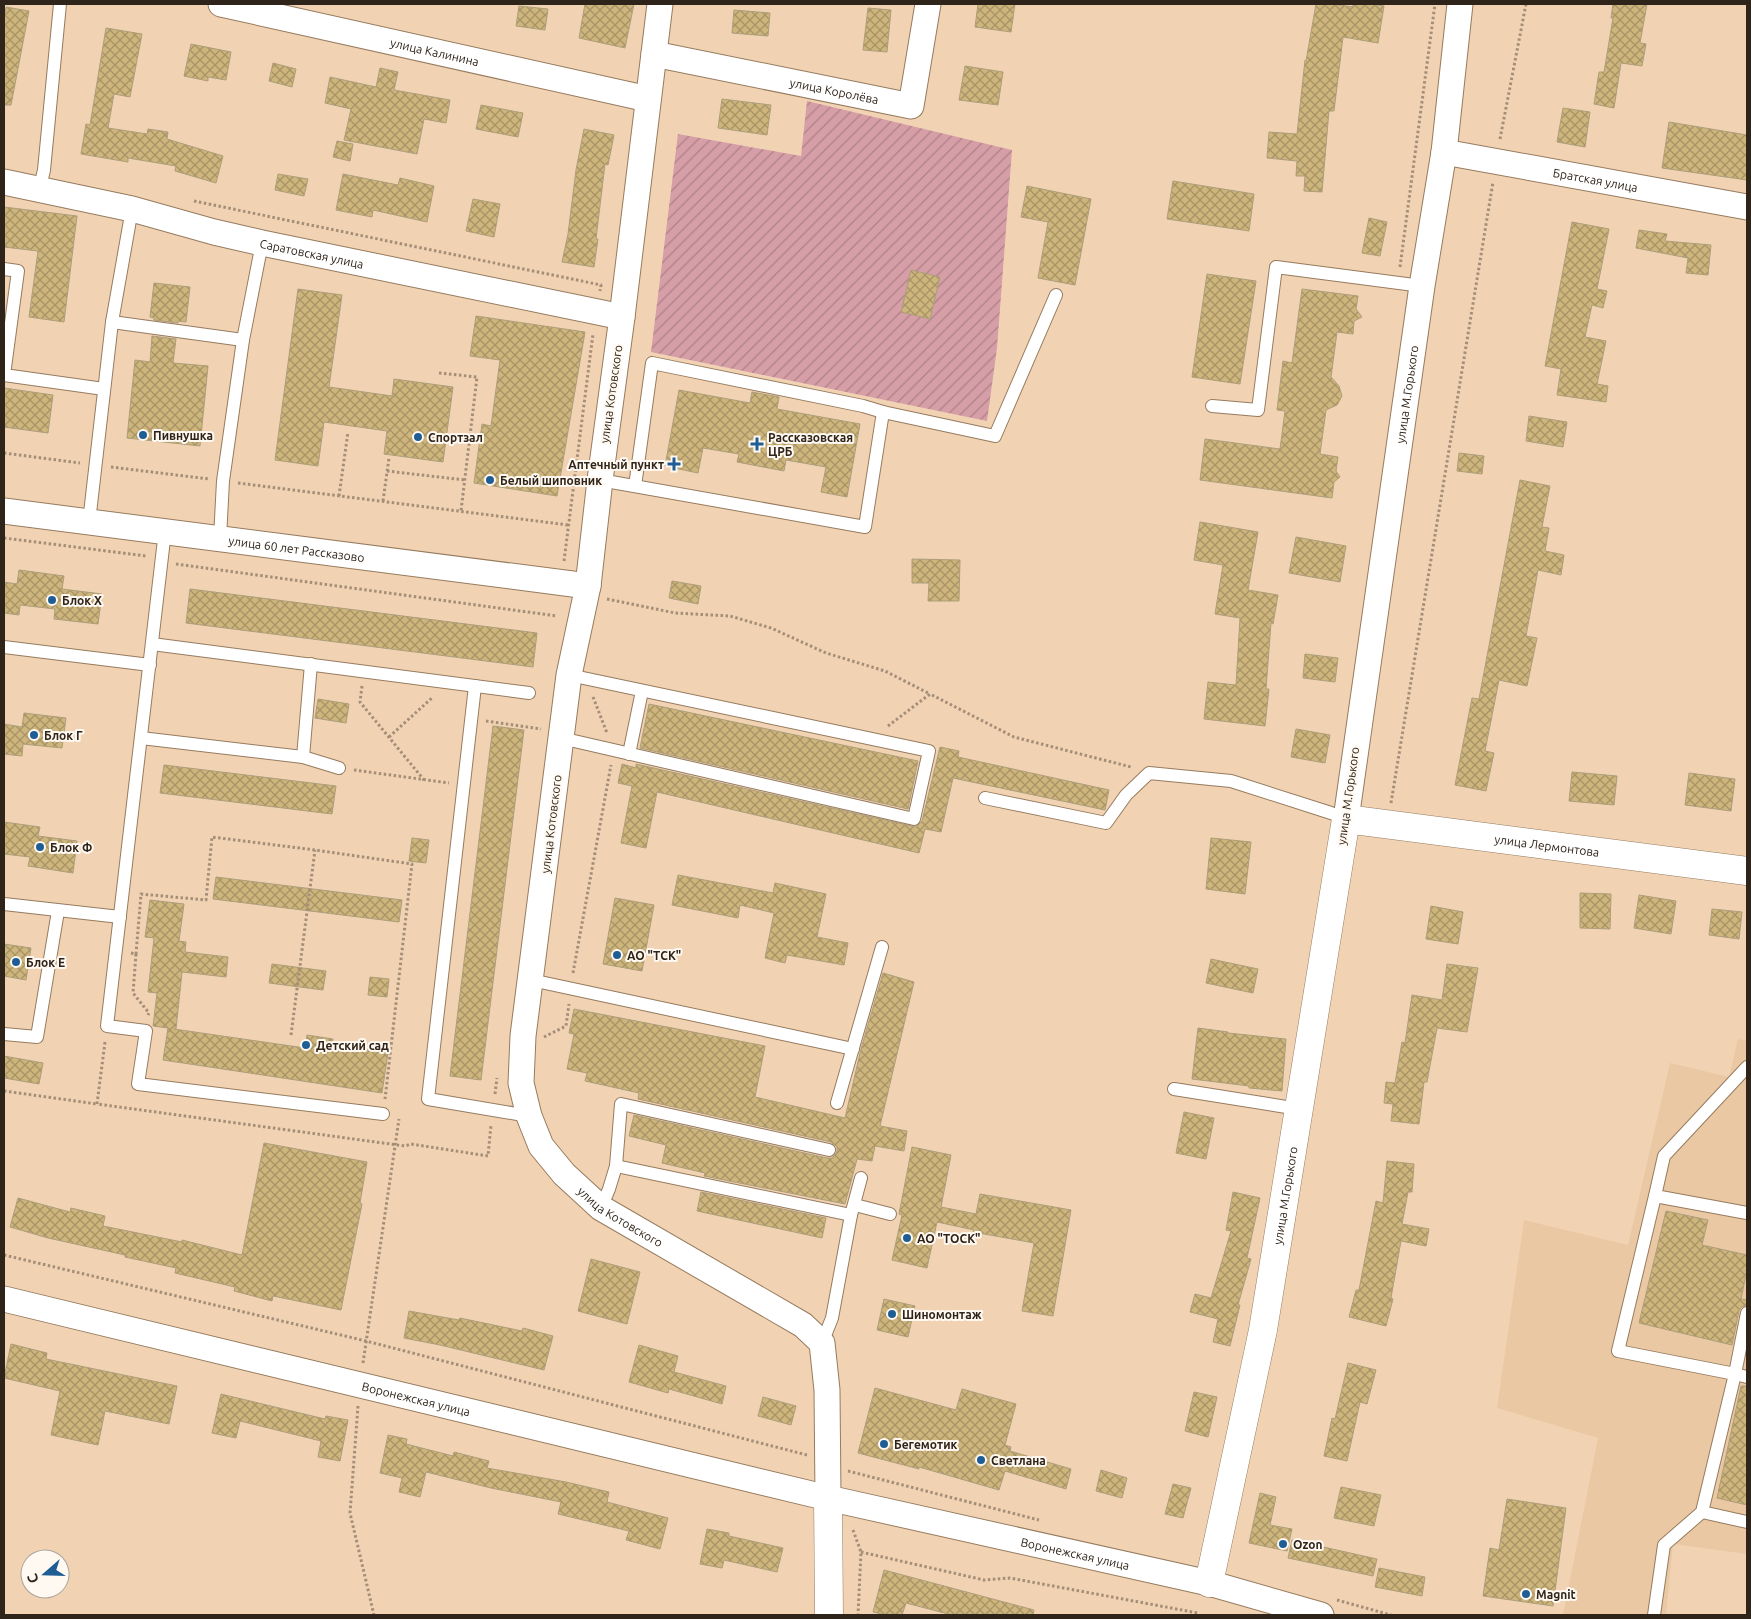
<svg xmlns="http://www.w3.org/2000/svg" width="1751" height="1619" viewBox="0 0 1751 1619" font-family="Ubuntu,sans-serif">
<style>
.built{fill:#eac8a3}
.garden{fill:url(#garden-furrows)}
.building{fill:url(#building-cross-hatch);stroke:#ad9e7a}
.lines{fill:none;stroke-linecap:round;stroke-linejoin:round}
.lane-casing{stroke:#967b5e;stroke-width:14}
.street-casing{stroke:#967b5e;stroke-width:27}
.secondary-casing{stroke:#967b5e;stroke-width:29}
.path{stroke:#a58e77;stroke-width:3;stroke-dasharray:2.5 2.5;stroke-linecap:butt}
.lane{stroke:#fff;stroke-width:12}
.street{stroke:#fff;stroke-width:25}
.secondary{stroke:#fff;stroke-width:28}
.poi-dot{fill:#1e5e94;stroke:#fff9f2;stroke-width:2}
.labels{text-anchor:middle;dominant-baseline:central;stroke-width:4;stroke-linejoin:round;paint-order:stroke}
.street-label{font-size:12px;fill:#2f2419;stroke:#fff9f2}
.poi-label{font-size:12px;font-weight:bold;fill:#2f2419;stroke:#fff9f2;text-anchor:start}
</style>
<defs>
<pattern id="garden-furrows" width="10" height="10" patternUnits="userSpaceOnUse" patternTransform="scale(1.25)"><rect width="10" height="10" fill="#d69ea7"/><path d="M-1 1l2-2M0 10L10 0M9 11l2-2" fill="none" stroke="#ae8187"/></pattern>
<pattern id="building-cross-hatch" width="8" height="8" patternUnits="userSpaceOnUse" patternTransform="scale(1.25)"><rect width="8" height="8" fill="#cdb57c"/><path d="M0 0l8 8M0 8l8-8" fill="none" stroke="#a79365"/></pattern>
</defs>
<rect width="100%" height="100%" fill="#f1d3b4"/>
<path class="built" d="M1738 1039 1747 1041V1554L1673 1544 1666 1615H1563L1598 1438 1497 1408 1524 1220 1628 1245 1670 1063 1729 1077Z"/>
<path class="garden" d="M807 101 1012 150 997 348 987 421 651 352 678 134 801 156Z"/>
<g class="building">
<path d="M585 4H634L625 48 579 38Z"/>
<path d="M978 4H1015L1011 32 975 27Z"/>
<path d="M1316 4H1333L1353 7V4H1372L1384 6 1378 43 1343 37 1334 111H1329L1322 192 1304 191 1305 176H1296L1297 161 1267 158 1269 132 1297 134 1305 60 1306 61Z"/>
<path d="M1613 4H1647L1640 43 1646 44 1642 66 1621 63 1614 108 1594 104 1599 72H1604L1613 18H1611Z"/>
<path d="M519 6 548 9 545 30 516 26Z"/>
<path d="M6 7 29 11 11 105H4V20Z"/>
<path d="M868 8 891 10 887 52 863 50Z"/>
<path d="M734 10 770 13 768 36 732 33Z"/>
<path d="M106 28 142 34 130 97 114 94 108 128 147 134 148 129 168 132 167 139 223 156 216 183 175 171 176 166 128 158V162L81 154 86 124 90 125Z"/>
<path d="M191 44 231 52 226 80 208 77V81L184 76Z"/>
<path d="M273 63 296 69 292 87 269 81Z"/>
<path d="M965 66 1003 72 998 105 959 100Z"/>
<path d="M380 68 398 72 394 90 450 100 446 123 424 119 417 154 344 140 351 109 325 103 330 77 376 87Z"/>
<path d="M722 99 771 105 767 135 718 128Z"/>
<path d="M481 105 523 113 518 137 476 129Z"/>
<path d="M1563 108 1590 112 1585 147 1557 142Z"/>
<path d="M1669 122 1747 135V180L1662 168Z"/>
<path d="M584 129 614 135 608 165 605 164 596 239H598L594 267 562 262 568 234 576 170Z"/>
<path d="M337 141 353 144 350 161 333 157Z"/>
<path d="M278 174 308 179 304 196 275 190Z"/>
<path d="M343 174 398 185 400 178 434 186 427 222 373 210 372 217 336 210Z"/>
<path d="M1173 181 1254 194 1249 231 1167 219Z"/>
<path d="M1027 186 1091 199 1075 285 1038 278 1048 222 1021 217Z"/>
<path d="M473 199 500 204 494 237 466 231Z"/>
<path d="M4 207 77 216 64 322 29 317 38 251 4 247Z"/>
<path d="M1369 218 1387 222 1380 256 1362 253Z"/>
<path d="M1572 222 1609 229 1597 289 1607 291 1603 308 1592 305 1585 337 1606 341 1597 384 1608 386 1606 402 1557 395 1561 369 1545 366Z"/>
<path d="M1639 230 1667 234 1665 241 1711 245 1708 275 1686 273 1688 258 1636 248Z"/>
<path d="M911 270 940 277 930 319 901 312Z"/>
<path d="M1207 274 1256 281 1240 384 1192 377Z"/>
<path d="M154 283 190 287 186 322 178 321V323L154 320V318L150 317Z"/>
<path d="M298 289 342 295 329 387 392 396 394 379 453 387 443 462 384 454 387 431 324 422 318 466 275 460Z"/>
<path d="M1302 289 1358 296 1356 309 1362 317 1354 321 1353 334 1337 332 1331 377 1339 386 1342 396 1337 405 1326 410 1320 454 1338 457 1336 471 1340 477 1334 482 1332 498 1200 480 1205 439 1280 449 1285 411 1277 410 1283 361 1292 363Z"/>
<path d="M476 316 585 332 557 496 474 483 482 424 491 426 500 360 470 356Z"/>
<path d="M152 336 176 339 173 363 208 366 200 446 127 438 135 360 150 362Z"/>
<path d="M4 388 53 395 48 433 4 427Z"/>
<path d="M679 390 750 403 752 392 779 397 777 409 860 424 847 497 821 492 826 467 786 460 784 471 737 462 739 454 703 448 698 473 665 466Z"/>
<path d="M1529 416 1567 422 1563 447 1526 441Z"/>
<path d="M1459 453 1484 456 1482 474 1457 471Z"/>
<path d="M1520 480 1550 486 1542 527 1549 528 1545 551 1564 555 1561 575 1538 570 1526 636 1537 638 1527 686 1499 680 1485 751 1494 753 1486 791 1455 785 1472 698 1479 699Z"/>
<path d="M1200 522 1258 532 1248 590 1278 595 1273 624 1271 623 1266 689H1269L1265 726 1204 719 1208 682 1236 685 1240 618 1215 614 1223 565 1194 560Z"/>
<path d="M1296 537 1346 546 1340 582 1289 573Z"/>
<path d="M912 559 960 560 959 601H928L929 583H912Z"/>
<path d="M19 570 64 576 62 589 102 594 98 624 54 619 55 609 20 605 19 615 4 613V582L17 584Z"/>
<path d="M672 581 701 586 698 604 669 598Z"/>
<path d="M190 589 537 633 533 667 186 623Z"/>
<path d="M1305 654 1338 658 1335 682 1303 678Z"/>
<path d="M318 699 349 704 346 723 315 718Z"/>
<path d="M649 704 918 761 908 809 640 748Z"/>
<path d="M24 713 66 718 62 748 23 744 22 756 4 754V724L22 727Z"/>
<path d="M493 726 524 730 481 1080 450 1076Z"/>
<path d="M1296 729 1330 735 1325 763 1291 757Z"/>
<path d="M940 747 959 751 958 757 1109 790 1105 810 953 778 941 832 925 829 919 853 657 792 646 848 621 843 632 786 618 783 622 764 636 768V764L916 827 922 821Z"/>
<path d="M164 765 336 786 332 814 160 793Z"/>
<path d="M1572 772 1617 776 1614 805 1569 801Z"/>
<path d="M1689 773 1735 779 1731 811 1685 805Z"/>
<path d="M4 822 40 827 38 836 77 841 73 873 28 866 30 857 4 854Z"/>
<path d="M412 838 429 840 426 863 409 861Z"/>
<path d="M1211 838 1251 842 1245 894 1206 889Z"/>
<path d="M678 875 773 893 775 883 826 894 817 937 848 943 844 965 787 955 785 963 765 958 774 913 740 905 738 918 672 905Z"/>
<path d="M216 877 402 900 399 922 213 899Z"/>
<path d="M1580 893 1611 894 1610 929 1580 928Z"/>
<path d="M1639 895 1676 901 1671 934 1634 928Z"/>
<path d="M615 898 654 905 642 971 603 964Z"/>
<path d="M150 900 184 904 179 941 186 942 185 952 228 957 226 977 182 972 176 1029H174L305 1048 307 1035 333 1039 332 1045 388 1053 382 1093 163 1060 168 1028 153 1026 157 993 148 992 154 938 145 937Z"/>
<path d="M1431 906 1463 912 1458 944 1426 939Z"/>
<path d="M1712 909 1742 912 1739 939 1709 935Z"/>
<path d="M4 944 31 948 26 980 4 976Z"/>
<path d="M1211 959 1258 969 1253 993 1206 983Z"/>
<path d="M272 964 326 971 323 990 269 983Z"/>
<path d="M1447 964 1478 968 1467 1032 1437 1028 1427 1082H1424L1419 1124 1391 1121 1393 1104 1384 1103 1386 1082 1395 1083 1402 1042 1405 1043 1412 995 1442 1000Z"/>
<path d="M883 973 914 982 880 1126 907 1131 904 1151 875 1146 872 1161 857 1159 845 1204 704 1176 705 1173 662 1163 666 1145 629 1136 634 1115 827 1158H832L837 1152V1147L831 1142 638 1099 639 1093 585 1081 587 1073 567 1069 574 1034 569 1033 574 1009 765 1046 755 1097 845 1118 861 1049Z"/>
<path d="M370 977 389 979 387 997 368 995Z"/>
<path d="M1198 1028 1228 1032V1033L1286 1039 1282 1091 1249 1088V1086L1192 1079Z"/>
<path d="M4 1056 43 1063 39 1084 4 1078Z"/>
<path d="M1184 1112 1214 1118 1206 1159 1176 1153Z"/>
<path d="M264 1143 367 1162 360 1203 362 1204 341 1310 273 1296 272 1301 234 1291 235 1287 175 1273 176 1268 125 1257V1255L48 1238 10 1227 18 1198 70 1212 71 1208 105 1216 103 1226 182 1242V1240L242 1255Z"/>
<path d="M912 1147 951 1155 941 1207 976 1214 980 1194 1071 1210 1053 1316 1022 1311 1034 1243 973 1232 974 1230 937 1222 927 1268 892 1260 902 1215 899 1214Z"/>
<path d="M1387 1161 1414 1164 1412 1192H1408L1402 1224 1429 1229 1426 1246 1401 1241 1391 1298 1393 1299 1386 1326 1349 1317 1356 1290H1359L1376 1201 1383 1203Z"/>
<path d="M701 1192 826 1218 822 1238 697 1211Z"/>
<path d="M1233 1192 1260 1198 1247 1258 1251 1259 1238 1305H1240L1230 1346 1213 1342 1218 1319 1190 1312 1195 1294 1211 1298 1231 1231 1226 1230Z"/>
<path d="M1666 1211 1708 1220 1702 1245 1747 1255V1270L1741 1299 1747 1300V1305L1741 1307 1739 1311 1732 1345 1639 1323Z"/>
<path d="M591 1259 640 1272 627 1324 578 1311Z"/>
<path d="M884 1299 915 1306 908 1337 877 1330Z"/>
<path d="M409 1311 459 1320 460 1318 522 1331 523 1328 553 1336 544 1370 440 1345 404 1338Z"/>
<path d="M11 1344 47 1353 46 1359 177 1386 169 1424 105 1411 98 1445 51 1435 60 1391 4 1378Z"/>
<path d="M639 1345 678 1356 674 1372 726 1386 722 1404 669 1389 668 1393 629 1382Z"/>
<path d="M1348 1363 1376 1370 1367 1404 1360 1402 1347 1461 1324 1456 1332 1418 1335 1419Z"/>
<path d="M1741 1386H1747V1505L1717 1498Z"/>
<path d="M875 1388 956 1410 962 1389 1016 1404 1005 1445 1011 1447 1010 1451 1071 1469 1066 1489 1005 1471 999 1490 919 1467V1469L858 1453Z"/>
<path d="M1194 1392 1217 1397 1208 1437 1185 1431Z"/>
<path d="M221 1394 325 1419 326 1416 348 1420 340 1461 318 1457 321 1441 240 1421 236 1438 212 1433Z"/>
<path d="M763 1397 796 1406 791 1425 758 1416Z"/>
<path d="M388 1435 407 1439 406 1444 453 1456 454 1452 489 1461 487 1468 566 1482 609 1492 607 1502 668 1518 660 1549 626 1540 629 1531 558 1514 561 1502 491 1488 426 1472 420 1497 399 1492 402 1478 380 1473Z"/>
<path d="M1101 1470 1127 1478 1122 1498 1096 1491Z"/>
<path d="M1173 1484 1191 1488 1183 1518 1165 1514Z"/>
<path d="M1341 1487 1381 1495 1374 1526 1334 1518Z"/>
<path d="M1260 1493 1276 1497 1270 1525 1292 1529 1287 1551 1249 1543Z"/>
<path d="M1507 1499 1566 1508 1553 1606 1483 1596 1490 1548 1499 1550Z"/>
<path d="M707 1529 729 1533V1536L783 1548 777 1572 724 1560 722 1568 700 1564Z"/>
<path d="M1292 1540 1377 1559 1373 1576 1288 1558Z"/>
<path d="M1379 1568 1425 1577 1422 1596 1375 1587Z"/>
<path d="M884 1570 1034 1610 1033 1615H952L906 1603 902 1615H886L873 1612Z"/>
</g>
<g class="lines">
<defs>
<g id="lane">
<path d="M39 191 44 170 60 4"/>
<path d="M4 269 18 271 4 375 104 389"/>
<path d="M112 322 243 340"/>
<path d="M1212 406 1258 410 1276 267 1422 286"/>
<path d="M883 412 995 436 1056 295"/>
<path d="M600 480 865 527 883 412 863 406 652 363 635 486"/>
<path d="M89 522 112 322 132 209"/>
<path d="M165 531 107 1026 146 1031 138 1084 383 1114"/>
<path d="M220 538 223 481 243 340 262 243"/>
<path d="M152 644 529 693"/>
<path d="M4 647 150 665"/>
<path d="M475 686 428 1099 529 1116"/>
<path d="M141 738 303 757 339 768"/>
<path d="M561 738 914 819 929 751 569 675"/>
<path d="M629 754 642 691"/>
<path d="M303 757 311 664"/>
<path d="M985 798 1106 823 1126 795 1149 773 1231 781 1331 813 1346 819"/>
<path d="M4 904 120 917"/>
<path d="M531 980 853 1049"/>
<path d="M4 1034 37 1037 58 911"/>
<path d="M1174 1089 1299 1109"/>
<path d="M837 1103 882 947"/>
<path d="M616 1166 851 1215"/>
<path d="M1655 1196 1664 1156 1747 1067"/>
<path d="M855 1205 890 1214"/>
<path d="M601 1208 609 1189 616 1166 621 1104 829 1150"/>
<path d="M1747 1213 1655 1196 1618 1351 1735 1374 1747 1313"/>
<path d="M822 1343 832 1318 851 1215 861 1178"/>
<path d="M1702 1512 1747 1522"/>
<path d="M1654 1615 1664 1545 1702 1512 1735 1374 1747 1377"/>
</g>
<g id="street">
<path id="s1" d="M221 4 648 99"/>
<path id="s2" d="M660 4 622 317 600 480 588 586 569 675 523 1036 521 1083 529 1116 541 1146 564 1174 601 1208 803 1325 822 1343 827 1390 828 1498"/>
<path id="s3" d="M654 54 911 106 928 4"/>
<path id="s4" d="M1444 152 1747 207"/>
<path id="s5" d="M4 182 132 209 214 232 262 243 622 317"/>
<path id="s6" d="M4 511 588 586"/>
<path id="s7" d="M1346 819 1422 286 1444 152 1460 4"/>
<path id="s8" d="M4 1299 828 1498 1209 1583 1321 1615"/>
</g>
<g id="secondary">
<path d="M828 1498 829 1615"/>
<path id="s9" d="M1209 1583 1263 1330 1346 819 1747 871"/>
</g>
</defs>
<use href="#lane" class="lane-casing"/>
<use href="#street" class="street-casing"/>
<use href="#secondary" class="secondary-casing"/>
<g class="path">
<path d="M1500 139 1526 4"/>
<path d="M194 201 601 285 600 291"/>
<path d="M1400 267 1435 4"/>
<path d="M439 373 477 377 461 511"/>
<path d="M4 453 80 463"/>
<path d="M111 467 209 479"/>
<path d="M387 471 465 480"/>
<path d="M238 483 568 525"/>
<path d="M339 496 348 432"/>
<path d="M383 501 389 458"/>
<path d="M4 538 146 556"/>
<path d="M564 561 593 334"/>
<path d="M176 564 557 616"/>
<path d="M607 599 675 613 730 616 771 628 826 653 885 671 930 694"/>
<path d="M362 686 360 702 424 780"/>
<path d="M593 697 607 733"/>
<path d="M486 721 541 729"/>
<path d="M888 726 930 694 1014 737 1131 767"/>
<path d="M389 737 433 697"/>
<path d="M354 770 449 783"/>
<path d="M1391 803 1493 182"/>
<path d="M131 953 136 954 141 894 206 900 212 837 315 850 412 864 385 1099"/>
<path d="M136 954 133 993 149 1013 148 1015"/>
<path d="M573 973 611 765"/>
<path d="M291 1035 315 850"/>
<path d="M544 1037 566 1026 569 1004"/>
<path d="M105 1042 97 1104 405 1146 411 1144 488 1156 491 1125"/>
<path d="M4 1091 97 1104"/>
<path d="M495 1094 497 1078"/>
<path d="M4 1255 366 1341 807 1455"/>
<path d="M363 1363 399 1119"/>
<path d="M358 1406 350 1513 374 1615"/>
<path d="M848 1471 1039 1520"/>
<path d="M853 1530 861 1552 858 1615"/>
<path d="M861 1552 984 1580 1010 1578 1198 1613"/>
<path d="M1337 1600 1391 1615"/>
</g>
<use href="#lane" class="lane"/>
<use href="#street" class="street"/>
<use href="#secondary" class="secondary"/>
</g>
<g class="poi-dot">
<circle cx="143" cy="435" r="5"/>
<circle cx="418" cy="437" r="5"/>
<path d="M754.5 436.5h5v5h5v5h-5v5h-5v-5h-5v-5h5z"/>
<path d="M671.5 456.5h5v5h5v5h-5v5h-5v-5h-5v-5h5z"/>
<circle cx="490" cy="480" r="5"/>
<circle cx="52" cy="600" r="5"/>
<circle cx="34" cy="735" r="5"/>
<circle cx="40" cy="847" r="5"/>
<circle cx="617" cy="955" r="5"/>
<circle cx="16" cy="962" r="5"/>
<circle cx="306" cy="1045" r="5"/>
<circle cx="907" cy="1238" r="5"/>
<circle cx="892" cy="1314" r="5"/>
<circle cx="884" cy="1444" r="5"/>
<circle cx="981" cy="1460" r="5"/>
<circle cx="1283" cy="1544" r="5"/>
<circle cx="1526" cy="1594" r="5"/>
</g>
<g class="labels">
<g class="street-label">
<text stroke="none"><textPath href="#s1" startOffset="219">улица Калинина</textPath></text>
<text stroke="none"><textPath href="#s3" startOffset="184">улица Королёва</textPath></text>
<text stroke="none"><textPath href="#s4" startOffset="154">Братская улица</textPath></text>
<text stroke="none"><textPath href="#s5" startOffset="316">Саратовская улица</textPath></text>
<text transform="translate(611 394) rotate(-82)">улица Котовского</text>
<text stroke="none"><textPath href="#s7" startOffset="429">улица М.Горького</textPath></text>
<text stroke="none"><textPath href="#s6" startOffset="295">улица 60 лет Рассказово</textPath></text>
<text transform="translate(1348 796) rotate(-82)">улица М.Горького</text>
<text transform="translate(551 824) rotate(-83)">улица Котовского</text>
<text stroke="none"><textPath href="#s9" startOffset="979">улица Лермонтова</textPath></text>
<text stroke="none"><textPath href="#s9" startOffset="395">улица М.Горького</textPath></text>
<text stroke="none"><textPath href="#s2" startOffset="1262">улица Котовского</textPath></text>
<text stroke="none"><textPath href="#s8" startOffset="424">Воронежская улица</textPath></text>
<text stroke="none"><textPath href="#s8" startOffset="1101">Воронежская улица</textPath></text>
</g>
<g class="poi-label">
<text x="153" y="435">Пивнушка</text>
<text x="428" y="437">Спортзал</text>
<text x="768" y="437">Рассказовская<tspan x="768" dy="14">ЦРБ</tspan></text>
<text x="664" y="464" text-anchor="end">Аптечный пункт</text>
<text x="500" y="480">Белый шиповник</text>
<text x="62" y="600">Блок Х</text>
<text x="44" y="735">Блок Г</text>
<text x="50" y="847">Блок Ф</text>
<text x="627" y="955">АО "ТСК"</text>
<text x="26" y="962">Блок Е</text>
<text x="316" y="1045">Детский сад</text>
<text x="917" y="1238">АО "ТОСК"</text>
<text x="902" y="1314">Шиномонтаж</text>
<text x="894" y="1444">Бегемотик</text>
<text x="991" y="1460">Светлана</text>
<text x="1293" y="1544">Ozon</text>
<text x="1536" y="1594">Magnit</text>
</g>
</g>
<rect width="1751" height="1619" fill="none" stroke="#2f2419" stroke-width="10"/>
<g transform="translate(45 1574) rotate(250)"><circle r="24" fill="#fff9f2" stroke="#aca49b"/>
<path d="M0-4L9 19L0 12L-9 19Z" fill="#1e5e94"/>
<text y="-8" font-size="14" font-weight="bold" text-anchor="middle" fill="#2f2419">С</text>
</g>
</svg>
